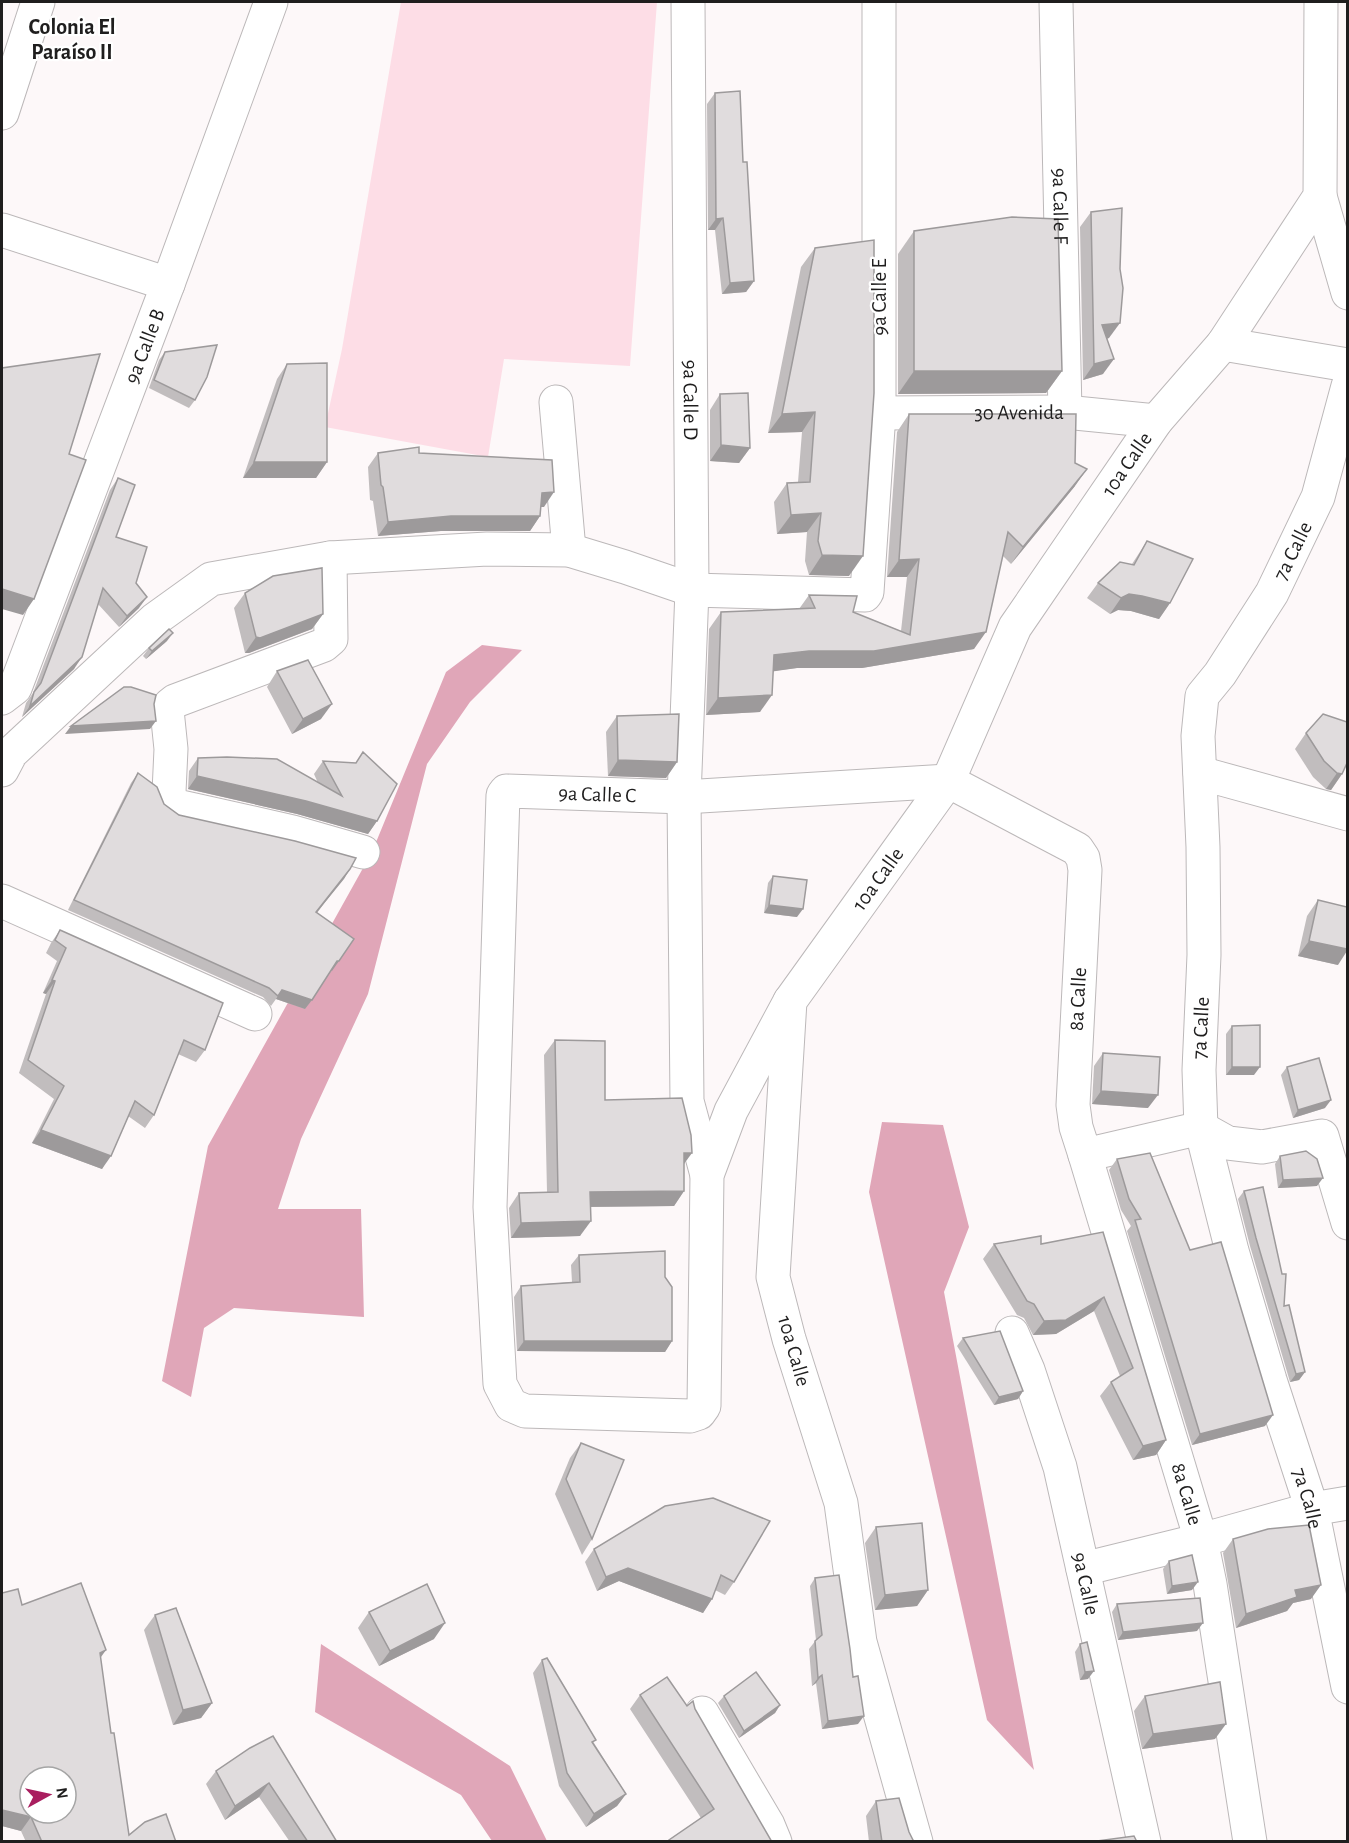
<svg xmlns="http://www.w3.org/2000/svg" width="1349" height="1843" viewBox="0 0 1349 1843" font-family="'Alegreya Sans',sans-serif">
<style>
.green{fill:#fddde6}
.forest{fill:#e0a6b8}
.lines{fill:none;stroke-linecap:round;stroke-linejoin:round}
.street-casing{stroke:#bcb8b9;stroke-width:35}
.secondary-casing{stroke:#bcb8b9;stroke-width:35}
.street{stroke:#fff;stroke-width:33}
.secondary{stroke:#fff;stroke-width:33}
.wall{fill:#c1bdbe}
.shaded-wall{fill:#9d9a9b}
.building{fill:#e0dcdd;stroke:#9d9a9b;stroke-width:1.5;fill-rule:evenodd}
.labels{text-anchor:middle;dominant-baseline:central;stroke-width:4.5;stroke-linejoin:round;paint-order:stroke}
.street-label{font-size:21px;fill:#1f1e1e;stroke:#fff}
.neighbourhood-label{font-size:22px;font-weight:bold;fill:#1f1e1e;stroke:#fff}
</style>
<rect width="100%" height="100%" fill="#fdf8f9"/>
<path class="green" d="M401 2H657L630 366 504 359 488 457 325 427 342 349Z"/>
<g class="forest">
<path d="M482 645 522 650 470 702 427 764 368 994 301 1139 278 1209H361L364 1317 234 1308 204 1328 191 1397 162 1381 208 1146 372 852 446 672Z"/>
<path d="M882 1122 943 1125 969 1227 944 1292 1034 1770 987 1720 869 1192Z"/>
<path d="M321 1644 510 1766 547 1841H492L461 1795 315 1712Z"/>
</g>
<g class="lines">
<defs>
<g id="street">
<path id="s1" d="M688 2 692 590 684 797 687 1101 707 1175"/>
<path id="s2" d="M1056 2 1065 412"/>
<path d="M2 113 38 2"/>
<path d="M1320 196 1348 293"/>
<path d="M2 230 168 284"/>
<path d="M1223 344 1348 365"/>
<path id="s3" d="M1348 386 1318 497 1272 593 1220 674 1202 696 1198 736 1203 847 1204 955 1199 1070 1201 1128 1232 1251 1270 1380 1312 1509 1348 1687"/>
<path d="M556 402 569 550"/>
<path id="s4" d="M879 413 1065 412 1156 421"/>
<path d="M330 558 331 639 324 645 175 701 170 705 167 710 171 749 169 792 171 800 177 806 293 832 363 852"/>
<path id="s5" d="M2 698 15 688 168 284 271 2"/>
<path d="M2 770 11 753 154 620 211 579 330 558 487 549 569 550 625 567 692 590 865 595 867 592 879 413V2"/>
<path d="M1200 773 1348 814"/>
<path d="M2 901 255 1014"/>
<path id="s6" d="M790 1001 731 1111 707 1175 704 1406 699 1413 690 1416 525 1411 511 1405 500 1384 490 1207 503 795 506 791 684 797 948 781 1077 849 1083 858 1085 870 1073 1105 1076 1127 1085 1155 1201 1128 1228 1143 1262 1147 1322 1136 1348 1223"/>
<path id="s7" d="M1085 1155 1201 1540 1210 1584 1250 1842"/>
<path id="s8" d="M1012 1333 1028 1370 1060 1467 1144 1842"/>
<path d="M1083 1569 1201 1540 1312 1509 1348 1503"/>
<path d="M702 1713 768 1825 775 1842"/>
</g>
<g id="secondary">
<path id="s9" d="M916 1842 860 1642 841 1503 789 1339 773 1277 790 1001 948 781 1015 627 1156 421 1223 344 1320 196 1321 2"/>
</g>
</defs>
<use href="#street" class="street-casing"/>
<use href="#secondary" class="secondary-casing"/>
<use href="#street" class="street"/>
<use href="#secondary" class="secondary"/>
</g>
<g class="wall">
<path d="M715 93 743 162 754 281 746 292 722 294 715 230H708L707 104Z"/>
<path d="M1091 212 1109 338 1107 339 1103 374 1083 380 1080 227Z"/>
<path d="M914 231 1062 371 1046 393 898 394V254Z"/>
<path d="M815 248 849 576 809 575 805 561 807 532 777 534 774 502 787 483 798 482 802 432 768 433 801 267Z"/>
<path d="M165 352 195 400 189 408 149 388 159 360Z"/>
<path d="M287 364 327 462 316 478H243L277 379Z"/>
<path d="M720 394 750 448 739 463 710 461V410Z"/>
<path d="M909 414 1075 486 1011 564 1003 556 974 649 862 668H797L773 671 760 712 706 715 709 629 721 612 799 609 809 595 901 631 907 577H887L897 432Z"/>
<path d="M378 453H419L544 507H541L540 516 530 531H441L378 536 373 501 370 500 368 467Z"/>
<path d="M118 478 116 537 136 583 139 608 119 627 98 604 74 669 22 717 26 703 33 693 110 490Z"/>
<path d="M1147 541 1170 603 1159 619 1131 611 1118 610 1110 614 1087 598 1098 583 1132 564Z"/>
<path d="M245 593 323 614 312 629 249 653H245L234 608Z"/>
<path d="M167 641 146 659 143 656 149 648Z"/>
<path d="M277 671 321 719 292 734 267 687Z"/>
<path d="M617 716 677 762 666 778 608 776 606 732Z"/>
<path d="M1306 733 1342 774 1331 790 1326 789 1313 777 1295 749Z"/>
<path d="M363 752 377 821 368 834 297 814 188 789 189 771 198 758 318 783 314 774 323 761 356 763Z"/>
<path d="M138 773 164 804 179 815 350 869 317 913 332 971 330 970 305 1009 276 999 271 1006 263 997 68 910 131 783Z"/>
<path d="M773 876 797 917 764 913 768 883Z"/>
<path d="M1318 900 1338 965 1298 956 1307 916Z"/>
<path d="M60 930 205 1050 196 1062 178 1054 154 1115 145 1128 128 1116 102 1169 32 1143 54 1099 19 1073 46 994 43 993 57 961 46 953 51 943Z"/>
<path d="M1232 1026 1254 1075H1226V1034Z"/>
<path d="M555 1040 605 1100 684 1164V1191L674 1206 590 1207 580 1236 511 1238 509 1208 519 1193 547 1192 544 1055Z"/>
<path d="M1103 1053 1148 1108 1092 1104 1094 1066Z"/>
<path d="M1287 1067 1325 1108 1293 1118 1281 1075Z"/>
<path d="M1280 1156 1317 1186 1278 1188 1275 1164Z"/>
<path d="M1117 1159 1190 1250 1265 1426 1192 1445 1127 1231 1131 1226 1121 1210 1109 1170Z"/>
<path d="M1244 1191 1282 1274 1284 1306 1305 1372 1299 1380 1290 1382 1250 1246 1238 1199Z"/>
<path d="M1103 1232 1166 1440 1156 1455 1133 1460 1100 1396 1111 1382 1120 1376 1094 1311 1056 1334 1033 1335 1024 1318 1017 1315 983 1259 994 1244H1041Z"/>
<path d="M579 1255 672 1341 665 1352 517 1351 514 1297 521 1286 572 1282 571 1265Z"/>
<path d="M963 1338 1023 1391 1018 1399 994 1405 957 1346Z"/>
<path d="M581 1443 592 1539 582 1555 555 1494 570 1458Z"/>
<path d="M665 1506 734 1582 725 1595 715 1590 712 1599 703 1613 619 1581 597 1591 585 1562 594 1549Z"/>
<path d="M876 1527 928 1590 917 1606 875 1610 865 1543Z"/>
<path d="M1233 1539 1311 1599 1293 1603 1287 1611 1236 1628 1223 1553Z"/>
<path d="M1169 1561 1192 1590 1167 1594 1163 1569Z"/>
<path d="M815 1578 853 1677 858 1724 822 1729 816 1683 812 1686 809 1649 816 1640 810 1586Z"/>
<path d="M2 1593 22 1605 100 1658 111 1733 129 1835 177 1841 26 1842 21 1831 2 1826Z"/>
<path d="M1117 1604 1197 1631 1118 1640 1112 1612Z"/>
<path d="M369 1612 434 1639 379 1666 358 1628Z"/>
<path d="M155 1615 212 1703 201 1718 173 1725 144 1630Z"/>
<path d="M1080 1644 1088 1679 1080 1680 1075 1652Z"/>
<path d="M542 1660 626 1794 617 1806 586 1827 559 1786 533 1673Z"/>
<path d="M640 1695 695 1709 772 1842H668L701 1818 630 1709Z"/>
<path d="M724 1696 780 1705 775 1713 739 1738 718 1703Z"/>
<path d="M1145 1696 1215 1739 1142 1749 1134 1711Z"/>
<path d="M250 1748 337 1842H290L259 1797 225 1820 206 1784 216 1771Z"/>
<path d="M876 1801 909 1832 913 1840 916 1842H869L866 1816Z"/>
</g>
<g class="shaded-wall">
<path d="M723 218 715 230H708L716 219Z"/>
<path d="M754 281 746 292 722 294 730 283Z"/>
<path d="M1120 323 1109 338 1093 341 1102 325Z"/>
<path d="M1114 359 1103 374 1083 380 1094 364Z"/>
<path d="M914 371H1062L1046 393 898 394Z"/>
<path d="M815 412 802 432 768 433 782 414Z"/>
<path d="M721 445 750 448 739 463 710 461Z"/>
<path d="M254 462H327L316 478H243Z"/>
<path d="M1087 469 1075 486 1011 564 1023 547Z"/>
<path d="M554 492 544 507H532L542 493Z"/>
<path d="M821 513 807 532 777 534 791 515Z"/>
<path d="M451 516H540L530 531H441L378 536 388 522Z"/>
<path d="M822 555 863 556 849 576 809 575Z"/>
<path d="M919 559 907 577H887L899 560Z"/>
<path d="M2 589 34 599 23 615 2 609Z"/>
<path d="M1129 594 1142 596 1170 603 1159 619 1131 611 1118 610 1110 614 1121 598Z"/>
<path d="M147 597 139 608 119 627 127 616Z"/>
<path d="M323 614 312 629 249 653H245L256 637Z"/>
<path d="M986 632 974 649 862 668H797L762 673 774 655Z"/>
<path d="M173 633 167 641 146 659 152 651Z"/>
<path d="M82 657 74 669 22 717 30 706Z"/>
<path d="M772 695 760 712 706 715 718 698Z"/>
<path d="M332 704 321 719 292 734 303 719Z"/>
<path d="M156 721 150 729 65 734 71 726Z"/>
<path d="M618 760 677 762 666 778 608 776Z"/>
<path d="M1337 773 1342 774 1331 790 1326 789Z"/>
<path d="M197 776 306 801 377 821 368 834 297 814 188 789Z"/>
<path d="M350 869 344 879 309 922 316 912Z"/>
<path d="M769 905 803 909 797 917 764 913Z"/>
<path d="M1309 941 1347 949V951L1338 965 1298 956Z"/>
<path d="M337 961H339L332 971 330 970Z"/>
<path d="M52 980 55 981 46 994 43 993Z"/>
<path d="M282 990 312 1000 305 1009 276 999Z"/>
<path d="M1232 1067H1260L1254 1075H1226Z"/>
<path d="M1101 1091 1158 1095 1148 1108 1092 1104Z"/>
<path d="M1331 1100 1325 1108 1293 1118 1298 1110Z"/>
<path d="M41 1130 111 1156 102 1169 32 1143Z"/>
<path d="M684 1153H692L681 1168Z"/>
<path d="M1323 1178 1317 1186 1278 1188 1283 1180Z"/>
<path d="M684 1191 674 1206 580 1207 590 1192Z"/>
<path d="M591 1221 580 1236 511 1238 521 1223Z"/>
<path d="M1104 1297 1094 1311 1056 1334 1033 1335 1044 1321Z"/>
<path d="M524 1341H672L665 1352 517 1351Z"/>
<path d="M1305 1372 1299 1380 1290 1382 1296 1374Z"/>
<path d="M1023 1391 1018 1399 994 1405 999 1397Z"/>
<path d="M1273 1415 1265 1426 1192 1445 1200 1434Z"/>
<path d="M1166 1440 1156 1455 1133 1460 1143 1446Z"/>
<path d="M628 1568 712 1599 703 1613 619 1581 597 1591 606 1577Z"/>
<path d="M1198 1582 1192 1590 1167 1594 1172 1586Z"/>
<path d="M1321 1585 1311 1599 1293 1603 1287 1611 1236 1628 1246 1614 1295 1590Z"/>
<path d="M928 1590 917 1606 875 1610 885 1595Z"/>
<path d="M445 1623 434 1639 379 1666 390 1651Z"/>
<path d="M1203 1623 1197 1631 1118 1640 1123 1632Z"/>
<path d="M106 1650 96 1664 100 1653Z"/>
<path d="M1094 1671 1088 1679 1080 1680 1085 1672Z"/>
<path d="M822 1675 816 1683 812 1686 818 1678Z"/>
<path d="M212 1703 201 1718 173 1725 183 1710Z"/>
<path d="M780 1705 775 1713 739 1738 744 1731Z"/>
<path d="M864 1716 858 1724 822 1729 828 1721Z"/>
<path d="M1226 1724 1215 1739 1142 1749 1153 1734Z"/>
<path d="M269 1783 259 1797 225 1820 235 1806Z"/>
<path d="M626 1794 617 1806 586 1827 594 1814Z"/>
<path d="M2 1810 31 1817 21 1831 2 1826Z"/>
</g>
<g class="building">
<path d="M740 91 743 162H747L754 281 730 283 723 218 716 219 715 93Z"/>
<path d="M1122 208 1120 269 1123 288 1120 323 1102 325 1114 359 1094 364 1091 212Z"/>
<path d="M1012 217 1058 219 1062 371H914V231Z"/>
<path d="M874 240V393L863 556 822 555 818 541 821 513 791 515 787 483 810 482 815 412 782 414 815 248Z"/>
<path d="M217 345 207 377 195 400 154 380 165 352Z"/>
<path d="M100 354 69 454 86 460 34 599 2 589V368Z"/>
<path d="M327 363V462H254L287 364Z"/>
<path d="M748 393 750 448 721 445 720 394Z"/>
<path d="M909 414H1076L1075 463 1087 469 1023 547 1008 532 986 632 874 651H809L774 655 772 695 718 698 721 612 815 608 809 595 857 596 853 612 910 635 919 559 899 560Z"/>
<path d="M419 447V453L552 460 554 492 542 493 540 516H451L388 522 383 487 381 485 378 453Z"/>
<path d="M118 478 135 485 116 537 147 547 136 583 147 597 127 616 103 588 82 657 30 706 34 692 41 683Z"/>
<path d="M1147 541 1193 559 1170 603 1142 596 1129 594 1121 598 1098 583 1120 562 1134 565Z"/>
<path d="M322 568 323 614 260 638 256 637 245 593 273 576Z"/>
<path d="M169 629 173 633 152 651 149 648Z"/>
<path d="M308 660 332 704 303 719 277 671Z"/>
<path d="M124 687H131L156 695 154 704 156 721 71 726Z"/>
<path d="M679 714 677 762 618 760 617 716Z"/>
<path d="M1323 714 1347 722V763L1342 774 1337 773 1324 761 1306 733Z"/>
<path d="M363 752 397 784 377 821 306 801 197 776 198 758 227 757 277 759 342 796 323 761 356 763Z"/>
<path d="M138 773 157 787 164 804 179 815 295 841 356 858 350 869 316 912 354 939 339 961H337L312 1000 282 990 278 996 269 988 74 900Z"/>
<path d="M773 876 807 880 803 909 769 905Z"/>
<path d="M1318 900 1347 907V949L1309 941Z"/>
<path d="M60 930 223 1003 205 1050 184 1040 154 1115 135 1101 111 1156 41 1130 64 1086 28 1060 55 981 52 980 66 948 55 940Z"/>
<path d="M1260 1025V1067H1232V1026Z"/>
<path d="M555 1040 605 1041V1100L682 1098 691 1135 692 1153H684V1191L590 1192 591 1221 521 1223 519 1193 558 1192Z"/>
<path d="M1103 1053 1160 1057 1158 1095 1101 1091Z"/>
<path d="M1319 1058 1331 1100 1298 1110 1287 1067Z"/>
<path d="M1306 1151 1317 1159 1323 1178 1283 1180 1280 1156Z"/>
<path d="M1150 1153 1190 1250 1221 1242 1273 1415 1200 1434 1135 1220 1141 1219 1129 1199 1117 1159Z"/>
<path d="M1263 1187 1282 1274H1286L1284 1306 1289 1305 1305 1372 1296 1374 1256 1238 1244 1191Z"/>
<path d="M1103 1232 1166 1440 1143 1446 1111 1382 1133 1368 1104 1297 1066 1320 1044 1321 1034 1304 1027 1301 994 1244 1041 1236V1244Z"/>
<path d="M665 1251V1277L672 1287V1341H524L521 1286 580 1282 579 1255Z"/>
<path d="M1000 1331 1023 1391 999 1397 963 1338Z"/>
<path d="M581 1443 624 1460 592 1539 566 1479Z"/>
<path d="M713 1498 770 1521 734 1582 721 1575 712 1599 628 1568 606 1577 594 1549 665 1506Z"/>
<path d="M922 1523 928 1590 885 1595 876 1527Z"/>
<path d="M1309 1525 1321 1585 1295 1590 1297 1597 1246 1614 1233 1539 1268 1529Z"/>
<path d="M1192 1555 1198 1582 1172 1586 1169 1561Z"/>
<path d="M839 1575 850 1649 853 1677 858 1676 864 1716 828 1721 822 1675 818 1678 815 1641 822 1635 815 1578Z"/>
<path d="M81 1583 106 1650 100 1653 111 1733H114L129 1835 145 1822 166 1814 176 1842H42L31 1817 2 1810V1593L18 1589 22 1605ZM30 1777H66V1813H30Z"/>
<path d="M427 1584 445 1623 390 1651 369 1612Z"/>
<path d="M1200 1598 1203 1623 1123 1632 1117 1604Z"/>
<path d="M176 1608 212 1703 183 1710 155 1615Z"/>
<path d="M1087 1642 1094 1671 1085 1672 1080 1644Z"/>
<path d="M547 1658 596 1740 592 1742 626 1794 594 1814 567 1773 542 1660Z"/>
<path d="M756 1672 780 1705 744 1731 724 1696Z"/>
<path d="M667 1677 687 1706 693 1701 695 1709 772 1842H670L669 1840 714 1809 640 1695Z"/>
<path d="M1220 1682 1226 1724 1153 1734 1145 1696Z"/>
<path d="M273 1736 337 1842H308L269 1783 235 1806 216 1771 250 1748Z"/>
<path d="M899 1798 909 1832 913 1840 916 1842H882L876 1801Z"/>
<path d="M1134 1836 1137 1842 1097 1841Z"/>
</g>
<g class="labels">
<g class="street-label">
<text stroke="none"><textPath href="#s2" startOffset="204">9a Calle F</textPath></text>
<text transform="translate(879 297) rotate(-90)">9a Calle E</text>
<text stroke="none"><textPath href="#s5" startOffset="382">9a Calle B</textPath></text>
<text stroke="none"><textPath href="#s1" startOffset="398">9a Calle D</textPath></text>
<text stroke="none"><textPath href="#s4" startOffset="140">30 Avenida</textPath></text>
<text stroke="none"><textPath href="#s9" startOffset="1497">10a Calle</textPath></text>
<text transform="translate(1293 551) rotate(-64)">7a Calle</text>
<text stroke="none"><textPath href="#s6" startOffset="1332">9a Calle C</textPath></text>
<text stroke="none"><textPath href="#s9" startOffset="1011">10a Calle</textPath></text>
<text transform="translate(1078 999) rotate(-87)">8a Calle</text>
<text transform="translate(1201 1028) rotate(-87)">7a Calle</text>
<text transform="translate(794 1351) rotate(74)">10a Calle</text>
<text stroke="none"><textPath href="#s7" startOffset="354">8a Calle</textPath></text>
<text stroke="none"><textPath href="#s3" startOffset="1164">7a Calle</textPath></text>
<text stroke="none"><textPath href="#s8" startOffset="262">9a Calle</textPath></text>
</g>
<g class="neighbourhood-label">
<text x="72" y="27">Colonia El<tspan x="72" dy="25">Paraíso II</tspan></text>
</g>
</g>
<rect width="1349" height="1843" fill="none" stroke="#1f1e1e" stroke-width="6"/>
<g transform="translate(48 1795) rotate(82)"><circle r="28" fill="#ffffff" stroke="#a5a5a5" stroke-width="1.5"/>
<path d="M0-4.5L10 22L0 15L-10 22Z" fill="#a91e5f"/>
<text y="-9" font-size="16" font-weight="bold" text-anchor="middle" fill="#1f1e1e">N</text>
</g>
</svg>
